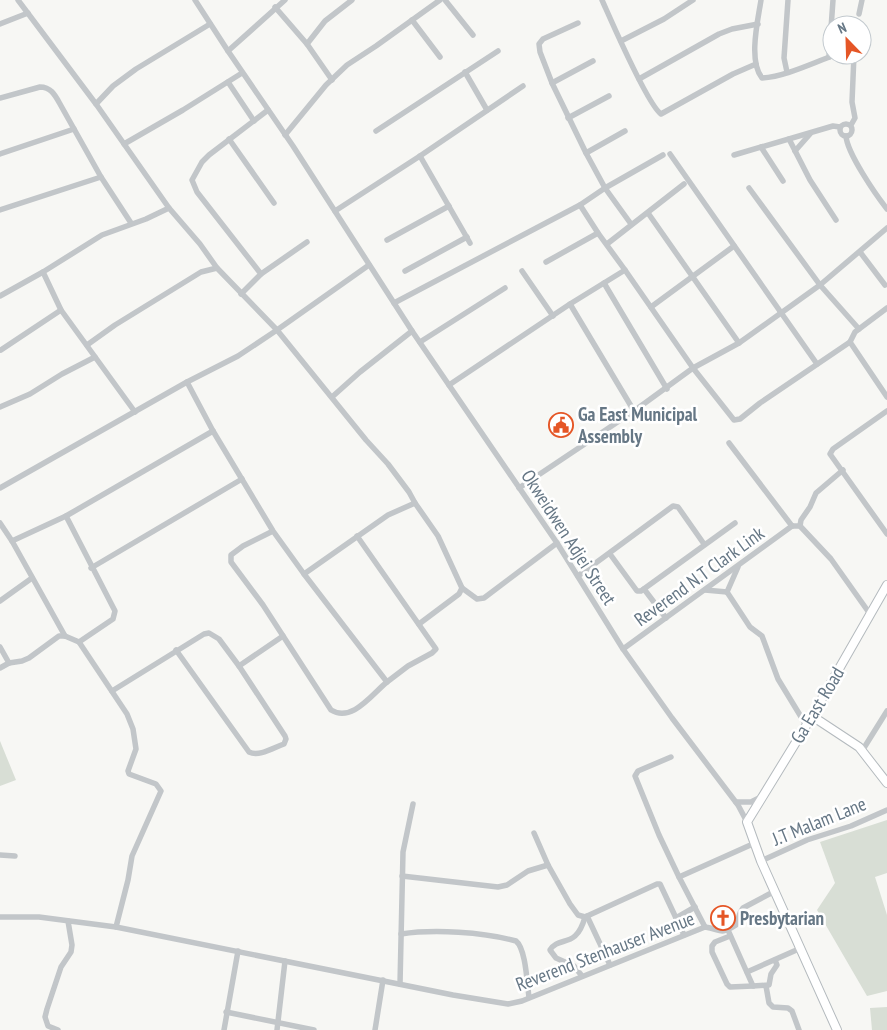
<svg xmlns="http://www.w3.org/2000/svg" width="887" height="1030" viewBox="0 0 887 1030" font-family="'PT Sans Narrow',sans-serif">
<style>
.green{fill:#d8ded5}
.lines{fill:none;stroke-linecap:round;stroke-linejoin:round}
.secondary-casing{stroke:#b4babe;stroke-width:10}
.street{stroke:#c2c6c9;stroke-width:5.5}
.secondary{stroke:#fff;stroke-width:8}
.labels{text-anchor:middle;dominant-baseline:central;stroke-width:5;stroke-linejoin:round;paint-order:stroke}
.poi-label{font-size:19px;font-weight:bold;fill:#667785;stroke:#fff;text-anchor:start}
.street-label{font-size:19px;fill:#667785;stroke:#fff}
</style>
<rect width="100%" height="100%" fill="#f7f7f4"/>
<g class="green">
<path d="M0 741 16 780 0 786Z"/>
<path d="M887 820V873L875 877 887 915V991L867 996 817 910 835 883 820 842Z"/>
<path d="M887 1007V1030H872L870 1008Z"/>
</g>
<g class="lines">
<defs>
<g id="secondary">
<path d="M812 716 859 747 887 783"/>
<path d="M837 1030 761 861 747 822 812 716 887 585"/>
</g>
</defs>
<use href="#secondary" class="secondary-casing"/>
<g class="street">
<path d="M18 0 96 104 169 208"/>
<path d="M195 0 228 51 293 146 412 331 557 543 623 649 672 718 738 805 747 822"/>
<path d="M445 0 473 35"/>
<path d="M602 0C611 20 647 104 661 114L733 74 756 64"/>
<path d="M761 0C758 20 748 61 762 78 787 76 812 63 835 55"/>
<path d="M275 7 307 44 332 80"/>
<path d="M859 14 862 0"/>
<path d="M412 20 440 57"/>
<path d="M578 23 543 39 539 44 540 52 552 83 586 153 605 188 631 224"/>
<path d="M0 24 28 13"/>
<path d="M621 41 664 19 693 0"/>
<path d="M307 44 325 21 352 0"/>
<path d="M228 51 285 0"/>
<path d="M829 57 833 0"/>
<path d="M465 72 487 110"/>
<path d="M787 72 784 58 788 0"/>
<path d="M639 79 719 34 732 29 758 24"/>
<path d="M228 82 254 121"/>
<path d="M552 83 593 61"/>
<path d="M0 98 40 87C51 87 55 95 60 104L101 177"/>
<path d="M96 104 113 86 136 69 210 24"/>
<path d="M568 118 609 96"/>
<circle cx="846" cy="130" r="6"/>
<path d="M851 125 855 118 852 102 854 55"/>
<path d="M376 131 498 51"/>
<path d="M285 135 326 85 347 65 376 46 440 0"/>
<path d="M846 136C847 153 876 195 887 209"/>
<path d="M229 139 274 203"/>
<path d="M789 139 810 180 836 220"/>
<path d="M124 144 183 110 242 73"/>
<path d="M761 147 783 181"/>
<path d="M795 151 810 134"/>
<path d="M586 153 625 131"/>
<path d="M0 154 74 129"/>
<path d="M670 154 817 364"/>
<path d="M734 155 833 126 840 127"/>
<path d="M420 156 470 243"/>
<path d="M749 188 820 285 859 329"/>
<path d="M580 205 598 233 625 270"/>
<path d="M0 210 101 177 131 223"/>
<path d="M335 211 420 156 523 86"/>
<path d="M648 213 739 343"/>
<path d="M387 240 449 206"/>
<path d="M607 244 684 184"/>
<path d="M860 252 885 285"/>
<path d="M546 262 598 233"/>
<path d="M405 271 467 237"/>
<path d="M522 271 553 316"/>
<path d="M261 274 307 242"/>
<path d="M604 283 667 389"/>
<path d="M241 294 261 274 197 192 192 180 202 162 209 155 268 110"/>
<path d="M0 296 43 272"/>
<path d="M394 303 580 205 605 188 663 155"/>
<path d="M570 304 634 411"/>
<path d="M651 307 734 246"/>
<path d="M887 308 855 332 850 342 887 397"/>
<path d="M420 342 505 288"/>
<path d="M87 345 115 325 201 272 217 268"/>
<path d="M1 350 61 310"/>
<path d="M187 382 213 431 273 531 304 574 387 682C372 694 352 723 331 710L263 605 231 562V555L243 546 273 531"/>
<path d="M449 385 570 304 625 270 693 368 734 420 740 419 760 403 850 342"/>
<path d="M332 397 360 372 412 331"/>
<path d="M0 407 30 394 62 374 95 357"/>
<path d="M887 411 833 449 830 454 887 534"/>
<path d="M135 412 61 310 43 272 102 235 146 219 169 208 200 244 217 268 277 330 366 440 388 464 409 492 415 503 388 515 304 574"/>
<path d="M729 443 792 526"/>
<path d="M0 488 187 382 238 356 277 330 369 265"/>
<path d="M519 488 634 411 693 368 739 343 820 285 887 228"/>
<path d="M415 503 438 536 462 588 459 594 419 624"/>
<path d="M66 516 115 611 113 619 79 642"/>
<path d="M0 523 12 541 65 636"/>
<path d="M792 526H800L831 559 870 614"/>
<path d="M800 526 801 520 810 507 816 493 843 470"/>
<path d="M357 536 436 649 432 653 408 666 387 682"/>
<path d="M12 541 66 516 213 431"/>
<path d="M610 554 637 591H641L735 523"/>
<path d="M91 568 242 479"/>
<path d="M578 576 673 506 678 507 704 544"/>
<path d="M462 588 477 599 484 598 557 543"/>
<path d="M644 589 666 618"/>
<path d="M705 590 727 592"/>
<path d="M727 592 750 627 762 636 778 679 806 725"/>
<path d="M727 592 738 567"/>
<path d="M0 601 32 578"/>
<path d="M0 647 9 663"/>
<path d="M623 649 792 526"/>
<path d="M176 650 249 752C259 757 273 748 284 744L286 739 285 736 239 666"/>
<path d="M0 668 9 663 22 661 29 658 59 636H65L79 642 127 714 133 729 136 749 128 771 129 774 156 784 161 791 132 856 128 880 116 927"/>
<path d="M112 691 204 634 209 633 219 639 239 666 283 636"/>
<path d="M862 751 887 711"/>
<path d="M671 757 638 771 635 776 659 835 679 877"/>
<path d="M736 802H751L763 796"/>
<path d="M534 833 548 865 570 904 578 915 585 917 657 884H660L684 935"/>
<path d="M0 855 15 856"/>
<path d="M761 861 807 840 851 826 887 810"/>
<path d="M402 876 498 887 507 885 528 871 548 865"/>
<path d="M587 916 610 965"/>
<path d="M0 917H39L116 927 453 995 508 1004 522 1001 705 927C721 929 719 936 736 925L740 913 743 908 775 891"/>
<path d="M676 918 695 907"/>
<path d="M705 927 679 877 755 843"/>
<path d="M728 930 753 986 769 985 771 974 777 965 775 960"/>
<path d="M401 934C434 929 483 932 516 941 526 949 527 984 529 997"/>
<path d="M730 936 715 942 712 946V952L727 984 730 987 753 986"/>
<path d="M747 972 801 948"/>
<path d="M582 976 574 966 556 958 550 950C559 935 576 950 585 917"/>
<path d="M400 984 403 852 413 804"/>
<path d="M766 986 769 1003 773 1007 788 1008 792 1011 799 1030"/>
<path d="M226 1012 314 1030"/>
<path d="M58 1030 48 1026 45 1017 47 1009 61 967 71 952 72 945 68 921"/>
<path d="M224 1030 238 951"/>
<path d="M277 1030 285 961"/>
<path d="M375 1030 383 980"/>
</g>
<use href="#secondary" class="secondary"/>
</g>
<defs>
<symbol id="civic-ring" viewBox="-11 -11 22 22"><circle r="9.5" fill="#fff" stroke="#e55626" stroke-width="1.5"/><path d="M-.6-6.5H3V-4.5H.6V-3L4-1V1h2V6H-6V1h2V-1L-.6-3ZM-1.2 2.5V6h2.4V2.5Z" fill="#e55626"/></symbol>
<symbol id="church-ring" viewBox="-11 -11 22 22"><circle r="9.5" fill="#fff" stroke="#e55626" stroke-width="1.5"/><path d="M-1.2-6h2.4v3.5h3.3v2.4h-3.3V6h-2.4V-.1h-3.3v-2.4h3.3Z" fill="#e55626"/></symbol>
</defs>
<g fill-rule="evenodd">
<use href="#civic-ring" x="547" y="411" width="28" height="28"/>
<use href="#church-ring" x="709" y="904" width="28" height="28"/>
</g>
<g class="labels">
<g class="poi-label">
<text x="578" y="414">Ga East Municipal<tspan x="578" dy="22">Assembly</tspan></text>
<text x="740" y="918">Presbytarian</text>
</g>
<g class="street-label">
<text transform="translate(569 537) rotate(57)">Okweidwen Adjei Street</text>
<text transform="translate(699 576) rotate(-36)">Reverend N.T Clark Link</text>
<text transform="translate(817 705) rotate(-59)">Ga East Road</text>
<text transform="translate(819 821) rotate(-22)">J.T Malam Lane</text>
<text transform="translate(605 951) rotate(-21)">Reverend Stenhauser Avenue</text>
</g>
</g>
<g transform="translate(847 40) rotate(337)"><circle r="24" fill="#ffffff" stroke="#c2c9ce"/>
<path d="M0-4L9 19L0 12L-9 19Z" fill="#e55626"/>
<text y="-8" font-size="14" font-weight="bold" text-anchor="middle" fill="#667785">N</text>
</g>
</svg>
